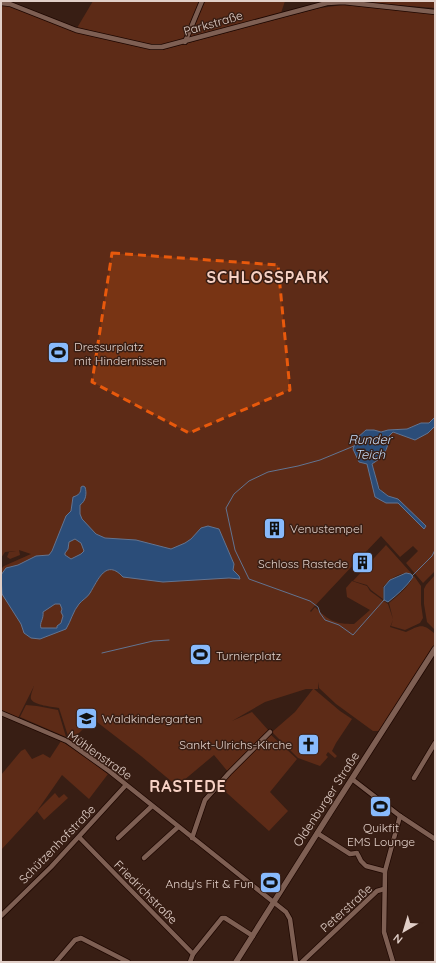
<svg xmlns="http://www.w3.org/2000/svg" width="436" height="963" viewBox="0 0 436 963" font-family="Quicksand,sans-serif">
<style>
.green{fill:#5d2b17}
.water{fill:#2b4d79;stroke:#627491;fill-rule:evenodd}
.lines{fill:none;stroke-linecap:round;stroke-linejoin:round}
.stream{stroke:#627491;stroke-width:1}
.minor-casing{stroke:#1e0701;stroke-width:6}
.tertiary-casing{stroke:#1e0701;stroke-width:7}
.minor{stroke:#7e5f53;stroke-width:4.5}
.tertiary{stroke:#7e5f53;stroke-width:5.5}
.marked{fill:#e8590c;fill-opacity:0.2;stroke:#e8590c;stroke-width:3;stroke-dasharray:8 5;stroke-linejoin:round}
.labels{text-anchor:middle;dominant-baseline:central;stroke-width:3;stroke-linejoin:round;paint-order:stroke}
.street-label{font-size:12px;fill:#e1cfc8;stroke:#381e14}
.poi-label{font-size:12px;fill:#e1cfc8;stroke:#381e14;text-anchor:start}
.water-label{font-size:13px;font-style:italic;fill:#c4daf6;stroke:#381e14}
.district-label{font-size:16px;font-weight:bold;letter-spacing:1px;fill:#f6d1c4;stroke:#381e14}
</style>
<rect width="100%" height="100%" fill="#381e14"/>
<g class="green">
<path d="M93 1H285L281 13 161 45 140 43 77 28Z"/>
<path d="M349 1H435V8Z"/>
<path d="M343 5 435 14V417L429 423H421L407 429 388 430 380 432 374 430H366C351 447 351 443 359 462L367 464 370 472 371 483 386 503H398V499C376 494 378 483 372 463 384 456 383 442 393 432 411 440 421 440 435 426V571L423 583 406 563 418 551 413 546 400 557 381 536 362 556 360 555 356 560V562L310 611 311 612 315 607C329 621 335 624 354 624L370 610 347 597 346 588 352 581 367 586 370 591 388 604 393 619 389 603C399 595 407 588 414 576L421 586V604L423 618 420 623 405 630 391 626 393 620 390 627 406 632C420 625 423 623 435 634V644L380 731H373L336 704 319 688 318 682V689H314L340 711 352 719 336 743 332 751 337 756 335 758 328 752 326 755 328 757 320 766 298 758 272 732 295 712 313 689H306L265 702 232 721 252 712 269 731 242 756 243 759 270 734 297 759 270 792 288 811 269 831 218 785 229 773 214 755 177 786 141 756 93 719 72 740 69 739 59 708C53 707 33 705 31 699 30 696 33 689 34 686L17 720 1 713V569L4 566 31 554 19 550 20 555 10 559 7 557 9 552 16 551 5 552 1 558V6H9L73 31 139 47 162 50 320 8Z"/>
<path d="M386 545 411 573C400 572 390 578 383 587V599L371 590 367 585 353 581Z"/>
<path d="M435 575V630L427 622 424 604V589L426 585Z"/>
<path d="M26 705 37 706 58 710 66 737 20 717Z"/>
<path d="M61 741 79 752 108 774 89 799 62 775 37 811 1 850V775L21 751 25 749 32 759 43 754 50 758Z"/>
<path d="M55 793 59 798 64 794 68 798 44 820 37 811Z"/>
</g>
<g class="water">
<path d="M435 417V426L428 433 415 440 393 432 388 437C389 450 383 457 372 464L379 489 388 496 398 499 426 526 424 529 398 503H386L375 497 367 464 359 462 353 449 357 438 366 430H374L381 432 388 430 407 429 421 423H429Z"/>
<path d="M83 486 85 487C87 493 86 501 80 505V514L82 519 96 534 105 538 136 540 171 549 185 543 191 539 201 528 208 526 219 529 234 564 233 570 239 576 240 579 229 578 163 582 123 577C106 558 98 580 90 593 88 597 82 600 79 604 73 611 71 621 66 629L40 639 31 638 24 633 21 624 2 594 1 575 6 568 18 565 36 556 49 555 52 551 66 516 71 511 73 497C79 495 81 493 81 487ZM75 539 81 543 84 551 81 554 71 559 65 555V553L68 549 69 542ZM55 604H60L62 609 61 612 63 616 61 623 57 626V628H41C39 623 44 619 43 612Z"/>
<path d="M406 573 411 574 413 577C406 587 398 594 388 602L384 600V587L390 580Z"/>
</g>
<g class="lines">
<g class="stream">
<path d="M354 446 320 460 298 466 268 472 249 481 234 494 226 508 235 550 249 579 310 601 318 607 320 613 325 620 339 625 353 635 384 600"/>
<path d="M412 576 432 556 435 550"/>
<path d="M102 653 153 641 169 640"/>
</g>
<defs>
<g id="minor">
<path d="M1 3 10 4 76 30 151 47H162L327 3 343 2 435 12"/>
<path d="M185 42 202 1"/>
<path d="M1 713 67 741 109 771 286 912 290 919 296 962"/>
<path d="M414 778 435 743"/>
<path d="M352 779 400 816 435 839"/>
<path d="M317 833 350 854 357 853"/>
<path d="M79 837 193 954 190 962"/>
<path d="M118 838 152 806"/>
<path d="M192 838 205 800 229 773 270 732"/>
<path d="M358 855 361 861 366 866 385 871"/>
<path d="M144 858 178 827"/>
<path d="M1 916 51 867 126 785"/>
<path d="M193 954 222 918H225L253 936"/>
<path d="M56 962 75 940 81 938 128 962"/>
<path d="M302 962 377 891 384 889"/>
<path d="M393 962 384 932 385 871 400 816"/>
</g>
<path id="tertiary" d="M236 962 330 813 435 649"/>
</defs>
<use href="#minor" class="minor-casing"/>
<use href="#tertiary" class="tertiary-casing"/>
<use href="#minor" class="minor"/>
<use href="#tertiary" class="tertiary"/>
</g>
<path class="marked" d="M112 253 278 265 290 390 189 433 92 382Z"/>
<defs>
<symbol id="stadium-square" viewBox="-11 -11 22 22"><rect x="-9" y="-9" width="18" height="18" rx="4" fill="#88bafc" stroke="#381e14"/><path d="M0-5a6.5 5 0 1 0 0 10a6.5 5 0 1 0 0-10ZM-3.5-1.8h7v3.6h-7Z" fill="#111"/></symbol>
<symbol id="building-square" viewBox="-11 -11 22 22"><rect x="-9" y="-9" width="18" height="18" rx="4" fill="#88bafc" stroke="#381e14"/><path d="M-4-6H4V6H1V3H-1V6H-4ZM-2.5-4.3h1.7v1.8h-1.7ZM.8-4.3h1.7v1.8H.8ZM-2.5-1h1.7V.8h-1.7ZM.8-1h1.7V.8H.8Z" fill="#111"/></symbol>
<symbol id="school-square" viewBox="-11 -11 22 22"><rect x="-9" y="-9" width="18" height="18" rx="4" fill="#88bafc" stroke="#381e14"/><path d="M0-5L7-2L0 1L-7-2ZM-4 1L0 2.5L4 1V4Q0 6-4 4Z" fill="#111"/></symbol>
<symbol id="church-square" viewBox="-11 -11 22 22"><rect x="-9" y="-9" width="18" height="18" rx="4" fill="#88bafc" stroke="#381e14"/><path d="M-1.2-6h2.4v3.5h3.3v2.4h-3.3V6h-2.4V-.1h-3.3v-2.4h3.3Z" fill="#111"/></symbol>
</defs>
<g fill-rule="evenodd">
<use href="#stadium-square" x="46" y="340" width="25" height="25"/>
<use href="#building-square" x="262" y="516" width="25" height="25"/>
<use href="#building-square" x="350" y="550" width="25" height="25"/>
<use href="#stadium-square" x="188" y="642" width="25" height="25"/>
<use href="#school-square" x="74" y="706" width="25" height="25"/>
<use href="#church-square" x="296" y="732" width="25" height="25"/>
<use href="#stadium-square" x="368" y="794" width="25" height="25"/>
<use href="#stadium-square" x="258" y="870" width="25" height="25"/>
</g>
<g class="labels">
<g class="street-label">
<text transform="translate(213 23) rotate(-16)">Parkstraße</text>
<text transform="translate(100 755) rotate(35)">Mühlenstraße</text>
<text transform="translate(326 799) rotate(-57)">Oldenburger Straße</text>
<text transform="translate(57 844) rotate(-46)">Schützenhofstraße</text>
<text transform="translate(146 892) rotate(45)">Friedrichstraße</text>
<text transform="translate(346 908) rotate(-42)">Peterstraße</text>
</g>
<g class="poi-label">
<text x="74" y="346">Dressurplatz<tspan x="74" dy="14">mit Hindernissen</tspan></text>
<text x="290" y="528">Venustempel</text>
<text x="348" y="563" text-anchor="end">Schloss Rastede</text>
<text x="216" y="655">Turnierplatz</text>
<text x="102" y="718">Waldkindergarten</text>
<text x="292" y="744" text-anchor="end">Sankt-Ulrichs-Kirche</text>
<text x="381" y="827" text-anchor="middle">Quikfit<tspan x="381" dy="14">EMS Lounge</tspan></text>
<text x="254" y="883" text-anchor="end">Andy's Fit &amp; Fun</text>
</g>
<g class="water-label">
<text x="370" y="439">Runder<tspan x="370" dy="15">Teich</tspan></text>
</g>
<g class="district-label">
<text x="268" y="277">SCHLOSSPARK</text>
<text x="188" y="786">RASTEDE</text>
</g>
</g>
<rect width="436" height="963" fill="none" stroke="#e1cfc8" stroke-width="4"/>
<g transform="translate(404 931) rotate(218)" stroke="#381e14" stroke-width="3" paint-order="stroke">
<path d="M0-3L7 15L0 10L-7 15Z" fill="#e1cfc8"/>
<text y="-6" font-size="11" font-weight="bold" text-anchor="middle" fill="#e1cfc8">N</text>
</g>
</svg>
